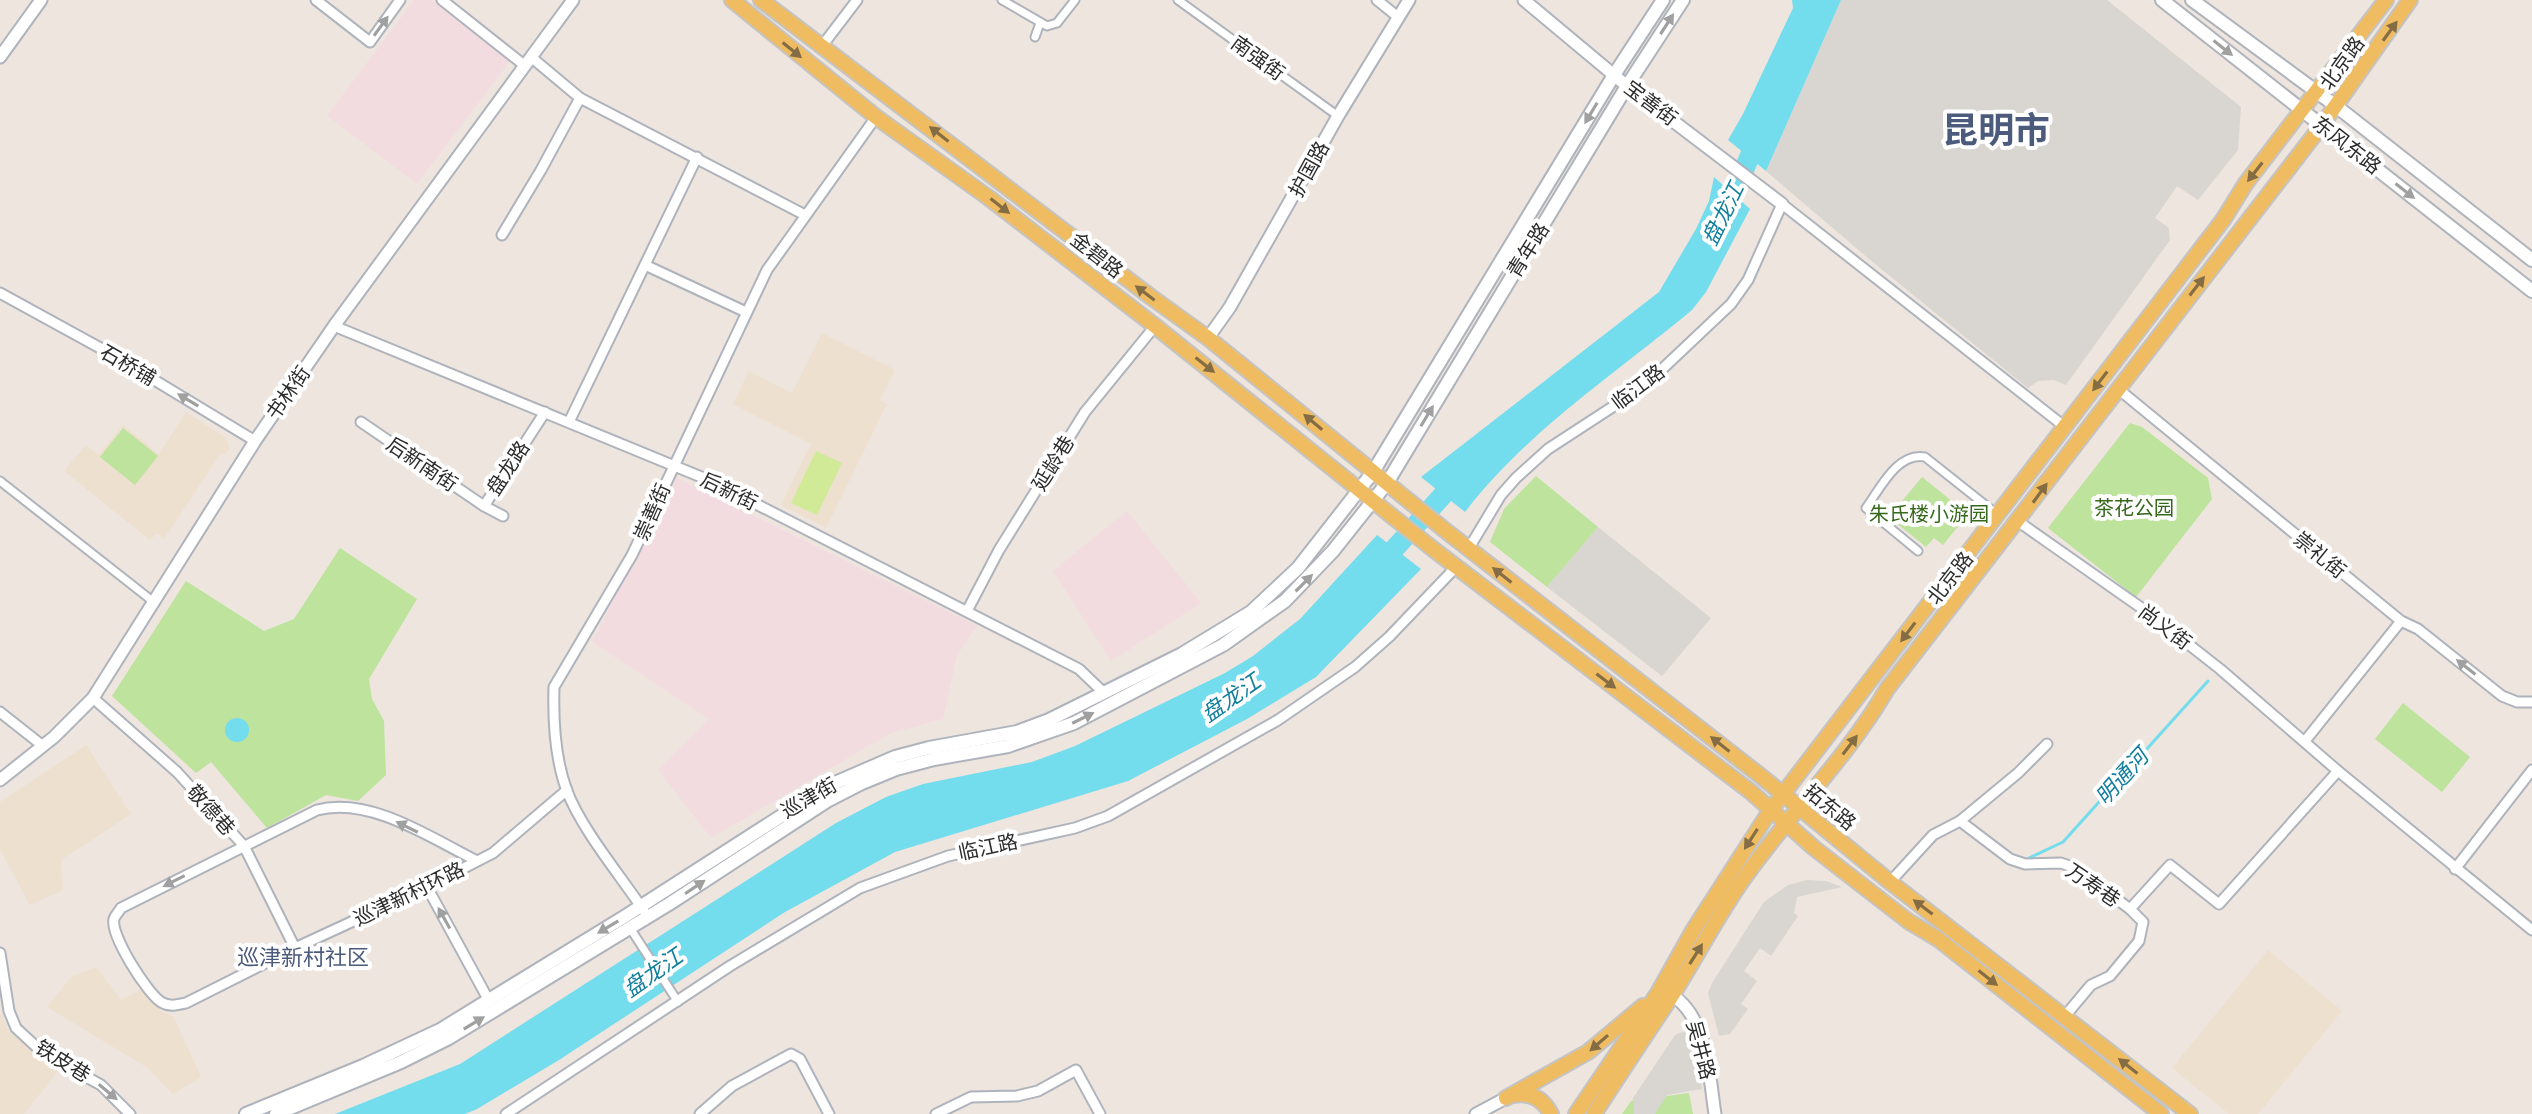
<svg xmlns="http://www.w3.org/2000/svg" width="2532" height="1114" viewBox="0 0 2532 1114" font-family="Montserrat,'Noto Sans SC',sans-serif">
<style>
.education{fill:#eee0ce}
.medical{fill:#f3dce0}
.green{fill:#bde39c}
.pitch{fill:#d1ea98}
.plaza{fill:#d9d5d1}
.water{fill:#73dced}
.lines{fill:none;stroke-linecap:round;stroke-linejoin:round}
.stream{stroke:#73dced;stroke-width:3}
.river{stroke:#73dced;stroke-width:20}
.pedestrian-casing{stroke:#aeb3bc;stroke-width:11}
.minor-casing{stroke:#aeb3bc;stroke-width:13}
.tertiary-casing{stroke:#aeb3bc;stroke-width:15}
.secondary-casing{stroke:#aeb3bc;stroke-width:16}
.primary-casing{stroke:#c4c4c4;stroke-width:18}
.pedestrian{stroke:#fff;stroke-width:7}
.minor{stroke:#fff;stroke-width:9}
.tertiary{stroke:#fff;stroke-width:11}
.secondary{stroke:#fff;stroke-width:12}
.primary{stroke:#efbc62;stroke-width:14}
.oneway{fill:#a0a0a0}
.oneway2{fill:#846d44}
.labels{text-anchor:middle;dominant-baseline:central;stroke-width:8;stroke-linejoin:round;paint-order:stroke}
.street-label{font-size:20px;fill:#2c2c2c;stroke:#fff}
.park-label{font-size:20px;fill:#36691c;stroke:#fff}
.water-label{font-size:22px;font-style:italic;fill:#107e9c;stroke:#fff}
.neighbourhood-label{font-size:22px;fill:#4c5b7c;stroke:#fff}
.town-label{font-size:36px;font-weight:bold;fill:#4c5b7c;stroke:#fff}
</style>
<rect width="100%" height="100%" fill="#ede5de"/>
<g class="education">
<path d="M822 333 895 370 880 400 887 404 826 528 781 505 811 444 733 404 749 371 792 393Z"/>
<path d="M186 412 226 438 229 449 225 455 221 453 164 539 157 533 150 540 64 471 86 445 98 455 123 425 159 454Z"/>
<path d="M86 745 131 814 61 860 63 890 30 905 0 849V802Z"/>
<path d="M2268 950 2342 1011 2258 1114H2229L2172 1068Z"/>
<path d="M96 967 121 1000 145 987 160 1011 173 1016 201 1077 173 1094 148 1068 47 1007 72 976Z"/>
<path d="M0 1012 9 1031 44 1062 58 1071 24 1114H0Z"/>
</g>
<g class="medical">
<path d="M414 0H431L511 60 417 184 327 116Z"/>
<path d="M676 477 977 626 957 655 943 719 891 733 711 838 658 770 709 719 592 642Z"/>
<path d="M1127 511 1201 603 1111 661 1053 571Z"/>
</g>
<g class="green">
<path d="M2130 423 2142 427 2208 478 2212 499 2136 597 2048 528Z"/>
<path d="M123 428 158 456 135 485 100 457Z"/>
<path d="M1536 476 1598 527 1547 587 1490 542 1504 509Z"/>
<path d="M1922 477 1968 514 1943 545 1934 538 1926 547 1895 522 1904 511 1898 506Z"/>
<path d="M340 548 417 599 369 679 372 699 384 721 386 775 358 801 326 795 267 828 211 762 196 773 112 696 186 581 264 631 294 619Z"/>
<path d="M2403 703 2470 757 2442 792 2375 739Z"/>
<path d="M1689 1093 1693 1114H1622L1631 1101Z"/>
</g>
<path class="pitch" d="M816 451 842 463 817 515 791 503Z"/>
<g class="plaza">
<path d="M1841 0H2107L2241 107 2238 150 2198 200 2177 186 2155 218 2169 228 2170 240 2066 385 2054 380 2038 381 2028 388 1869 259 1766 171Z"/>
<path d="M1598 527 1711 618 1662 676 1547 587Z"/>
<path d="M1807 880 1826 881 1842 887 1797 897 1794 913 1798 916 1771 956 1760 948 1744 971 1757 981 1741 1004 1748 1009 1730 1034 1719 1036 1708 993 1712 983 1764 902 1788 885Z"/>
<path d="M1685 1031 1694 1043 1702 1089 1667 1095 1655 1114H1634L1633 1098 1675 1035Z"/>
</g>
<g class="water">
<path d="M1792 0H1841L1766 171 1728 140 1743 114 1793 8Z"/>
<path d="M1714 177 1750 209 1706 292 1692 310C1614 375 1528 430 1465 512L1421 477 1659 292 1696 229 1709 201Z"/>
<path d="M1377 535 1421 569 1316 677 1247 719 1128 781 895 852 785 912 559 1060 477 1109 465 1114H335L460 1064 836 823 886 797 923 784 1032 762 1075 746 1225 673 1253 656 1300 619Z"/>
<circle cx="237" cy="730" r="12"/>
</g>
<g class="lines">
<path class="stream" d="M2027 859 2063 842 2208 681"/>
<g class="river">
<path d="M1724 217 1760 132"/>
<path d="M1378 567 1461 475"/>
</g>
<defs>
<g id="pedestrian">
<path d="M1002 0 1047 26 1057 23 1075 0"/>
<path d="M1178 0 1338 116"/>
<path d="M1035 37 1040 23"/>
<path d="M0 481 155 603"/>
<path d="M1918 551 1866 508C1880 489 1897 452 1925 457L1998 515"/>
<path d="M630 928 678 1002"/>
</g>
<g id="minor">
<path d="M316 0 370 42 400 0"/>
<path d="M442 0 524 65"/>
<path d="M1377 0 1398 17"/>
<path d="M822 46 857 0"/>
<path d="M531 57 580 98 805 215"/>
<path d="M502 235 541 170 580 98"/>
<path d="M645 265 746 312"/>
<path d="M0 293 113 355 255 441"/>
<path d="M334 326 711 481 1079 669 1104 693"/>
<path d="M2117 388 2401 621 2418 629 2502 696 2517 702H2532"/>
<path d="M361 422 484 506"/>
<path d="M569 422 697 157"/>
<path d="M503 516 484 506 545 412"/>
<path d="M2019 522 2150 614 2220 669 2338 771 2532 930"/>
<path d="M1469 548 1501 495 1516 478 1548 449 1617 404 1658 373 1731 304 1748 280 1782 204 2065 427"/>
<path d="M967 611 999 550 1085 412 1155 326"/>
<path d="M93 698 177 772 244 846 295 948"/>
<path d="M0 712 43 746"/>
<path d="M2305 741 2401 621"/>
<path d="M1960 821 2018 773 2047 744"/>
<path d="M477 861C431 838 370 796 317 810L121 908C119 912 115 915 114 919 110 935 147 993 161 1002 169 1007 177 1005 186 1003L295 948 427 887 493 853 567 790"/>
<path d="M2455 869 2532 770"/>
<path d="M1890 882 1933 835 1960 821 2010 859 2025 864 2061 863 2075 868 2130 909 2170 865 2219 904 2338 771"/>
<path d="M427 887 488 999"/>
<path d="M644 911C620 875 582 830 567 791 555 759 553 720 554 687L632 555 767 270 876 117"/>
<path d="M0 953 9 1011 16 1028 43 1053 101 1085 130 1114"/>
<path d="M2065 1016 2091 985 2110 976 2139 941 2143 922 2130 909"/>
<path d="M506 1114 730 966 860 888 948 856 1075 828 1108 816 1278 720 1355 667 1389 637 1456 567"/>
<path d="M700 1114 732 1086 791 1054 800 1059 829 1114"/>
<path d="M936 1114 971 1097 1017 1096 1038 1091 1076 1070 1100 1114"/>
</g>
<g id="tertiary">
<path d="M1524 0 1627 86 1782 204"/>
<path d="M0 57 41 0"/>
<path d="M1208 338 1230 307 1338 116 1409 0"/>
<path d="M0 780 54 737 93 698 255 441 334 326 573 0"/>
<path d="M1672 995C1708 1018 1709 1076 1715 1114"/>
<path d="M1476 1114 1506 1098"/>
</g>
<g id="secondary">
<path d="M2162 0 2532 291"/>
<path d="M2192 0 2336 106 2532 260"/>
<path d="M246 1114 363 1066 440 1030 624 917 828 786 895 757 929 748 1017 732 1049 720 1182 654 1251 612 1298 568 1373 472 1614 75 1663 0"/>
<path d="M276 1114 401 1062 449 1038 669 904 827 801 862 783 896 769 934 759 1008 746 1074 723 1223 645 1285 601 1333 551 1387 483 1627 86 1683 0"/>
</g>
<g id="primary">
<path d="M732 0 876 117 989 198 1155 326 1433 549 1751 792 1814 848 1908 921 1938 939 2161 1114"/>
<path d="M761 0 1151 297 1208 338 1446 531 1762 777 1890 882 2190 1114"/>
<path d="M1514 1095C1531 1092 1543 1099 1551 1114"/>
<path d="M1506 1098 1588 1052 1643 1006"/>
<path d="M1576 1114 1658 993 1694 929 1770 811 2223 220 2246 183 2386 0"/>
<path d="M1594 1114C1619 1075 1645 1036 1671 997 1696 958 1717 916 1744 878 1790 813 1847 758 1887 689L2322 125 2410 0"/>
</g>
</defs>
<use href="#pedestrian" class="pedestrian-casing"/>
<use href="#minor" class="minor-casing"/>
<use href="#tertiary" class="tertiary-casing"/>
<use href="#secondary" class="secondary-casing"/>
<use href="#primary" class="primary-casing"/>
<use href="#pedestrian" class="pedestrian"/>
<use href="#minor" class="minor"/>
<use href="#tertiary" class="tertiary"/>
<use href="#secondary" class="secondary"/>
<use href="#primary" class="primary"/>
</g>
<defs><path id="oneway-solid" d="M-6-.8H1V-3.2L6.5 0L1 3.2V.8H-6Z" transform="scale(2)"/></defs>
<g class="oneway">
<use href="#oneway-solid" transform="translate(1667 24) rotate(-57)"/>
<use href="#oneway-solid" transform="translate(381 26) rotate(-54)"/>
<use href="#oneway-solid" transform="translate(2223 48) rotate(38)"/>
<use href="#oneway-solid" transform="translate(1591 113) rotate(121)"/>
<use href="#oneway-solid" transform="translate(2405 191) rotate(38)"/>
<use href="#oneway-solid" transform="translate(188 400) rotate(-149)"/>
<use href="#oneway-solid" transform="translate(1427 416) rotate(-59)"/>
<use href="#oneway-solid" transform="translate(1304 583) rotate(-45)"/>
<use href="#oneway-solid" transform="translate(2466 667) rotate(-142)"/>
<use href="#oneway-solid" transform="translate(1083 718) rotate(-26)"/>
<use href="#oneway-solid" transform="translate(407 827) rotate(-154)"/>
<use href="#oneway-solid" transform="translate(174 881) rotate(153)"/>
<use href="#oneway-solid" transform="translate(695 887) rotate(-34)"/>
<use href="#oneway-solid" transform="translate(444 918) rotate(-119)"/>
<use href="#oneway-solid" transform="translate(608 927) rotate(149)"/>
<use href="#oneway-solid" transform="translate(474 1023) rotate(-31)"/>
<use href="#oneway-solid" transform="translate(108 1092) rotate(40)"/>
</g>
<g class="oneway2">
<use href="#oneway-solid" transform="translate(2390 31) rotate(-54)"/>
<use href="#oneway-solid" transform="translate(792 50) rotate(39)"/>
<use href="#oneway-solid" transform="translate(939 134) rotate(-142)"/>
<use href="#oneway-solid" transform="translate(2255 172) rotate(128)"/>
<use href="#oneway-solid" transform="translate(1000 206) rotate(38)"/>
<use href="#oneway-solid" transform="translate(2197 286) rotate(-52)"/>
<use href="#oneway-solid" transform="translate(1145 293) rotate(-143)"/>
<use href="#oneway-solid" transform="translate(1205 365) rotate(38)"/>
<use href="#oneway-solid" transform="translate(2100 381) rotate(127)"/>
<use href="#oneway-solid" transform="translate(1313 422) rotate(-140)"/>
<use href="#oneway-solid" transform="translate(2040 493) rotate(-54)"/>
<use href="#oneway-solid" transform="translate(1502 575) rotate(-142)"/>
<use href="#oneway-solid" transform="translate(1908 632) rotate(127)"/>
<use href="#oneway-solid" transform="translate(1606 681) rotate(37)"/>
<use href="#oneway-solid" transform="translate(1720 744) rotate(-142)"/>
<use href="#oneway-solid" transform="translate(1850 745) rotate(-53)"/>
<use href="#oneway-solid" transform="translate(1751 839) rotate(123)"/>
<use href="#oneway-solid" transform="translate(1923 907) rotate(-143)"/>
<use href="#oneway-solid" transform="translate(1696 954) rotate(-58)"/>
<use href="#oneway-solid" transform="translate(1988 978) rotate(38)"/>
<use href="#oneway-solid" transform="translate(1599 1043) rotate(139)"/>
<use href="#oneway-solid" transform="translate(2128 1066) rotate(-142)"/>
</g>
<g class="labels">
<g class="street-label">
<text transform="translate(1258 58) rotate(36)">南强街</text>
<text transform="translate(2342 63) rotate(-54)">北京路</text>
<text transform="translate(1651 103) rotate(37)">宝善街</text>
<text transform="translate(2347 145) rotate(38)">东风东路</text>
<text transform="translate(1309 169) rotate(-61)">护国路</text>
<text transform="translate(1528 250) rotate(-58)">青年路</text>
<text transform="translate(1097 255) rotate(38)">金碧路</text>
<text transform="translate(128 365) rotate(30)">石桥铺</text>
<text transform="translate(1638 387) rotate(-37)">临江路</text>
<text transform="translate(288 393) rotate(-55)">书林街</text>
<text transform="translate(1053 463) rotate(-58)">延龄巷</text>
<text transform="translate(422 464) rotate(34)">后新南街</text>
<text transform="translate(508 468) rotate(-57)">盘龙路</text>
<text transform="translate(729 491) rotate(26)">后新街</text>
<text transform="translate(652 512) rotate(-66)">崇善街</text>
<text transform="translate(2320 555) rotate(39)">崇礼街</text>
<text transform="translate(1950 578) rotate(-52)">北京路</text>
<text transform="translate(2165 627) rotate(37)">尚义街</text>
<text transform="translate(809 798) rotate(-30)">巡津街</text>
<text transform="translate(1830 807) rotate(39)">拓东路</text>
<text transform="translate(211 810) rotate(48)">敬德巷</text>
<text transform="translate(988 847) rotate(-12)">临江路</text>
<text transform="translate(2093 885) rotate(34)">万寿巷</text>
<text transform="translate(409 894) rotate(-26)">巡津新村环路</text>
<text transform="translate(1701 1050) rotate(75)">吴井路</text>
<text transform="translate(63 1061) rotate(32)">铁皮巷</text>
</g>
<g class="park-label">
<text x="2134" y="508">茶花公园</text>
<text x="1929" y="514">朱氏楼小游园</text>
</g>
<g class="water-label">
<text transform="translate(1723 214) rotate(-64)">盘龙江</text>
<text transform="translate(1231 698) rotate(-35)">盘龙江</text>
<text transform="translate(2122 777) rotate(-48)">明通河</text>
<text transform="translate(653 973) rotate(-35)">盘龙江</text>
</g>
<g class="neighbourhood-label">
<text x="303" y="957">巡津新村社区</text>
</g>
<g class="town-label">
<text x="1996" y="130">昆明市</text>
</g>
</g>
</svg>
